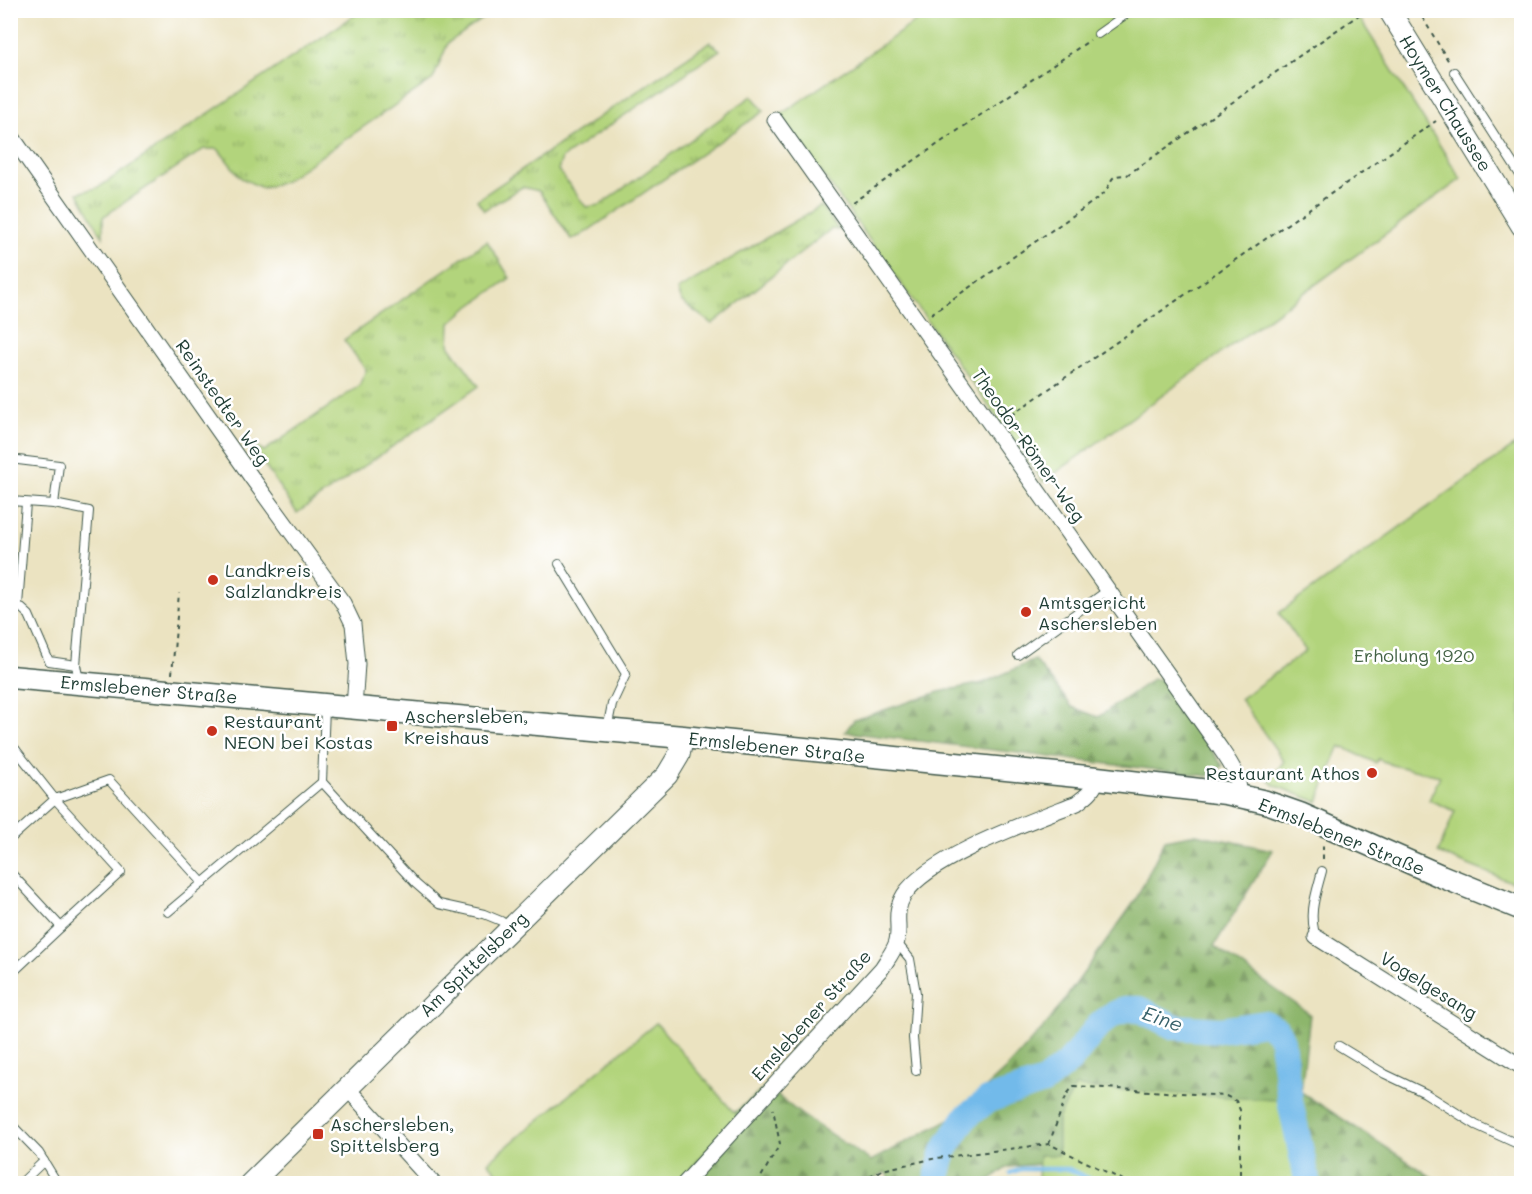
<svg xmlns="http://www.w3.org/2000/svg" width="1532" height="1194" viewBox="0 0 1532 1194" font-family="Mali,sans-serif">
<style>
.grass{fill:url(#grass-tufts);stroke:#688858;stroke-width:1.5}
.forest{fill:url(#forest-firs);stroke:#567a50;stroke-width:1.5}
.garden{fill:#b2d47c;stroke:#688858;stroke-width:1.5}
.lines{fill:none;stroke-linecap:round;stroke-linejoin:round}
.stream{stroke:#72baea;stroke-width:4.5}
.river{stroke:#72baea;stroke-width:26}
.service-casing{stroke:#3e5649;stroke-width:10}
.minor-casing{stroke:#3e5649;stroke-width:17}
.secondary-casing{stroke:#3e5649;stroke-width:23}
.primary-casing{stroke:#3e5649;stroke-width:25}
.path{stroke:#3e5649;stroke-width:2;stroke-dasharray:4.5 4.5;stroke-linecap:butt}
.service{stroke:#fff;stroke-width:8}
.minor{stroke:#fff;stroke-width:15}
.secondary{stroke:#fff;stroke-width:21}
.primary{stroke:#fff;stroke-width:22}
.poi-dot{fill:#c8321e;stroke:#fff;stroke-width:2}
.labels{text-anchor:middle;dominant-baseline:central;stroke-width:5;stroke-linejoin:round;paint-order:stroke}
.street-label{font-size:18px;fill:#1f3d34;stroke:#fff}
.poi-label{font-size:18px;fill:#1f3d34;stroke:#fff;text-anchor:start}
.park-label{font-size:18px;fill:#446346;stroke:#fff}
.water-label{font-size:20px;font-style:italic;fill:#38626b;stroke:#fff}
</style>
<defs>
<pattern id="grass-tufts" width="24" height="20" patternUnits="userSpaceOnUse" patternTransform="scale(1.5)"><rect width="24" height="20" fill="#b2d47c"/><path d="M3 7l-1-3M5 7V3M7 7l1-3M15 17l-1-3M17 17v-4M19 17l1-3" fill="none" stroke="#90ad66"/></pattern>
<pattern id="forest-firs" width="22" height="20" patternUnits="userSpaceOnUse" patternTransform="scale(1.5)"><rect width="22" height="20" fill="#8db66c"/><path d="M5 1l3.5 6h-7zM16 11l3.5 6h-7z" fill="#73955a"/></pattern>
</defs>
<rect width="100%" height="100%" fill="#fff"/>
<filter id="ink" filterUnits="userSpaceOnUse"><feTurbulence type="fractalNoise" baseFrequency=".0167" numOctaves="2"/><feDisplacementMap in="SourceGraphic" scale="12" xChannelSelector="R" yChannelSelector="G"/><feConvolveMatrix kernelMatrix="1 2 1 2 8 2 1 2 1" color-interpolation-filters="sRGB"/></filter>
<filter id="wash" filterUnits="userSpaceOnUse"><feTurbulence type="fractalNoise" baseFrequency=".008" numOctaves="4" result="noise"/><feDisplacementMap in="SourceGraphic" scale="24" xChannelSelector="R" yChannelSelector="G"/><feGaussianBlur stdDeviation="1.35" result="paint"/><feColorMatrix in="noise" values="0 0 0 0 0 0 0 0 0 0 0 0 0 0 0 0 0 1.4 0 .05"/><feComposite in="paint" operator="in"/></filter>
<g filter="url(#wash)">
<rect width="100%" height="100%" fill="#ebe3c1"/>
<g class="grass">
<path d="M361 11H494L448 43 433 79 283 182 262 188 241 178 218 149H204L103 217V237L78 193 99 187Z"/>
<path d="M710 42 720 50 562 158 558 170 586 207 600 205 752 96 764 111 580 236 571 239 539 191 522 187 484 210 477 200Z"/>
<path d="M821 206 839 230 831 229 712 324 681 301 677 290Z"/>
<path d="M487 241 510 278 465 310 450 323 449 345 479 386 297 513 248 441 264 451 359 386 366 370 344 340Z"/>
</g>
<g class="forest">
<path d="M1035 660 1072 707 1098 717 1153 679H1160L1223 766 1208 776 845 732 854 720 939 692 983 683Z"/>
<path d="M1196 834 1273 850 1214 946 1310 1014 1301 1092 1441 1183H1302L1290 1101 1058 1119V1156L1040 1155 1039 1164 1008 1167 985 1183H893L885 1172 868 1183 678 1184 737 1116 734 1113 766 1087 802 1115 871 1161 955 1116 1006 1069 1050 1020 1135 901 1165 840Z"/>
</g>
<g class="garden">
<path d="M931 11H1355L1461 179 1043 482 780 115Z"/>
<path d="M1521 441V886L1438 853 1455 811 1429 800 1440 776 1392 765 1378 759 1376 763 1340 746C1331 764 1326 783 1318 802L1276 786 1269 781 1284 761 1240 699 1306 651 1279 613Z"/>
<path d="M656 1023 737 1116 678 1183H506L488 1162Z"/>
<path d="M1075 1087 1290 1101 1302 1183H1038L1039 1155H1058V1119Z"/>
</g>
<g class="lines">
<path class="stream" d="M1010 1173 1021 1169H1069L1099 1184"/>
<path class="river" d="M935 1184 944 1151 965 1118 988 1100 1044 1082 1071 1060 1098 1026 1112 1015 1125 1009H1139L1175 1027 1220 1030 1265 1023 1277 1030 1282 1041 1290 1101 1308 1184"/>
</g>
</g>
<g filter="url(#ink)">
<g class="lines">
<defs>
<g id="service">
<path d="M1098 34 1132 10"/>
<path d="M1454 72 1522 178"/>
<path d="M10 459 59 465 54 504"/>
<path d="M10 501 54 504 89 511 76 665 79 681"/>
<path d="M26 503 18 605 29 615 49 661 76 665"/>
<path d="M559 564 626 674 612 704 607 729"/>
<path d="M1018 655 1108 590"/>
<path d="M325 708 322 782 416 884 439 904 484 914 501 921 509 927"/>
<path d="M10 743 16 750 10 756"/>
<path d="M16 750 55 799 109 780 203 883"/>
<path d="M10 839 55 799 121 872 61 927 10 872"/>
<path d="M168 912 322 782"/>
<path d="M1316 937C1308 914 1316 894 1322 871"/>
<path d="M897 943 910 959 916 993 913 1038 916 1071"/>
<path d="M10 975 61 927"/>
<path d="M1339 1046 1385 1074 1425 1093 1476 1125 1522 1146"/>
<path d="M10 1123 39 1153 58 1184"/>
<path d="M20 1184 44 1161"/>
</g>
<g id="minor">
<path d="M775 120 1220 748C1231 764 1240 776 1239 796"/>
<path d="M10 134 252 478 343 603 353 624 357 664 354 708"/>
<path d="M1316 937 1522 1067"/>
<path d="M347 1088 434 1184"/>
<path d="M684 1184 882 968C887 960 893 952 896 944 902 927 892 915 904 895 928 857 1034 820 1077 803 1087 795 1094 791 1097 778"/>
</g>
<g id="secondary">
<path d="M1389 10 1522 226"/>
<path d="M250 1184 667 775 679 755 683 737"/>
</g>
<path id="primary" d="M10 677 683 737 1097 778 1226 793 1266 802 1300 814 1441 876 1522 909"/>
</defs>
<use href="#service" class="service-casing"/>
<use href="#minor" class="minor-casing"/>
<use href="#secondary" class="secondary-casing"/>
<use href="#primary" class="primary-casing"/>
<g class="path">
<path d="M1418 10 1449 62"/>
<path d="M852 203 1090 40"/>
<path d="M931 314 1094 201C1097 198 1103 195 1105 191 1114 180 1108 175 1127 175L1366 10"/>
<path d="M1004 420 1436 121"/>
<path d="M172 674 179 593"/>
<path d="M1323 859V844"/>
<path d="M1049 1144 1067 1094 1074 1086 1226 1096 1236 1101 1240 1110V1184"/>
<path d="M757 1184 780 1144 773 1109"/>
<path d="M853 1184 882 1170 937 1158 1049 1144 1131 1184"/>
</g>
<use href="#service" class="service"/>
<use href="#minor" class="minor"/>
<use href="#secondary" class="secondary"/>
<use href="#primary" class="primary"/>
</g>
</g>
<g class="poi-dot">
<circle cx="213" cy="580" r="6"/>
<circle cx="1026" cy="612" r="6"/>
<rect x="386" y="720" width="12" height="12" rx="3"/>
<circle cx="212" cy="731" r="6"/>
<circle cx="1372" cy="773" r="6"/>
<rect x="312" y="1128" width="12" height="12" rx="3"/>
</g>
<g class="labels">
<g class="street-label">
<text transform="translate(1446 103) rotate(58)">Hoymer Chaussee</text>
<text transform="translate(223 402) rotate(55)">Reinstedter Weg</text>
<text transform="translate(1029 445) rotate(55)">Theodor-Römer-Weg</text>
<text transform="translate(149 689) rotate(5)">Ermslebener Straße</text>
<text transform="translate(777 747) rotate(6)">Ermslebener Straße</text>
<text transform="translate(1342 836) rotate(22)">Ermslebener Straße</text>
<text transform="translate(473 964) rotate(-44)">Am Spittelsberg</text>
<text transform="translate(1429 985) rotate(32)">Vogelgesang</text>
<text transform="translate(811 1015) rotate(-48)">Emslebener Straße</text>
</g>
<g class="poi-label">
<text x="225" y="570">Landkreis<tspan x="225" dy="21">Salzlandkreis</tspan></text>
<text x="1038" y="602">Amtsgericht<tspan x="1038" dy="21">Aschersleben</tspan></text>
<text x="404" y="716">Aschersleben,<tspan x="404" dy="21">Kreishaus</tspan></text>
<text x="224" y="721">Restaurant<tspan x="224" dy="21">NEON bei Kostas</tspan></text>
<text x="1360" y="773" text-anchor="end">Restaurant Athos</text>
<text x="330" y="1124">Aschersleben,<tspan x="330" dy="21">Spittelsberg</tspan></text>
</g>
<g class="park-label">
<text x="1414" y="655">Erholung 1920</text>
</g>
<g class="water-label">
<text transform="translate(1163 1018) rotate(19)">Eine</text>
</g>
</g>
<rect width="1532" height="1194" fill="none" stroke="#fff" stroke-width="36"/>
</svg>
